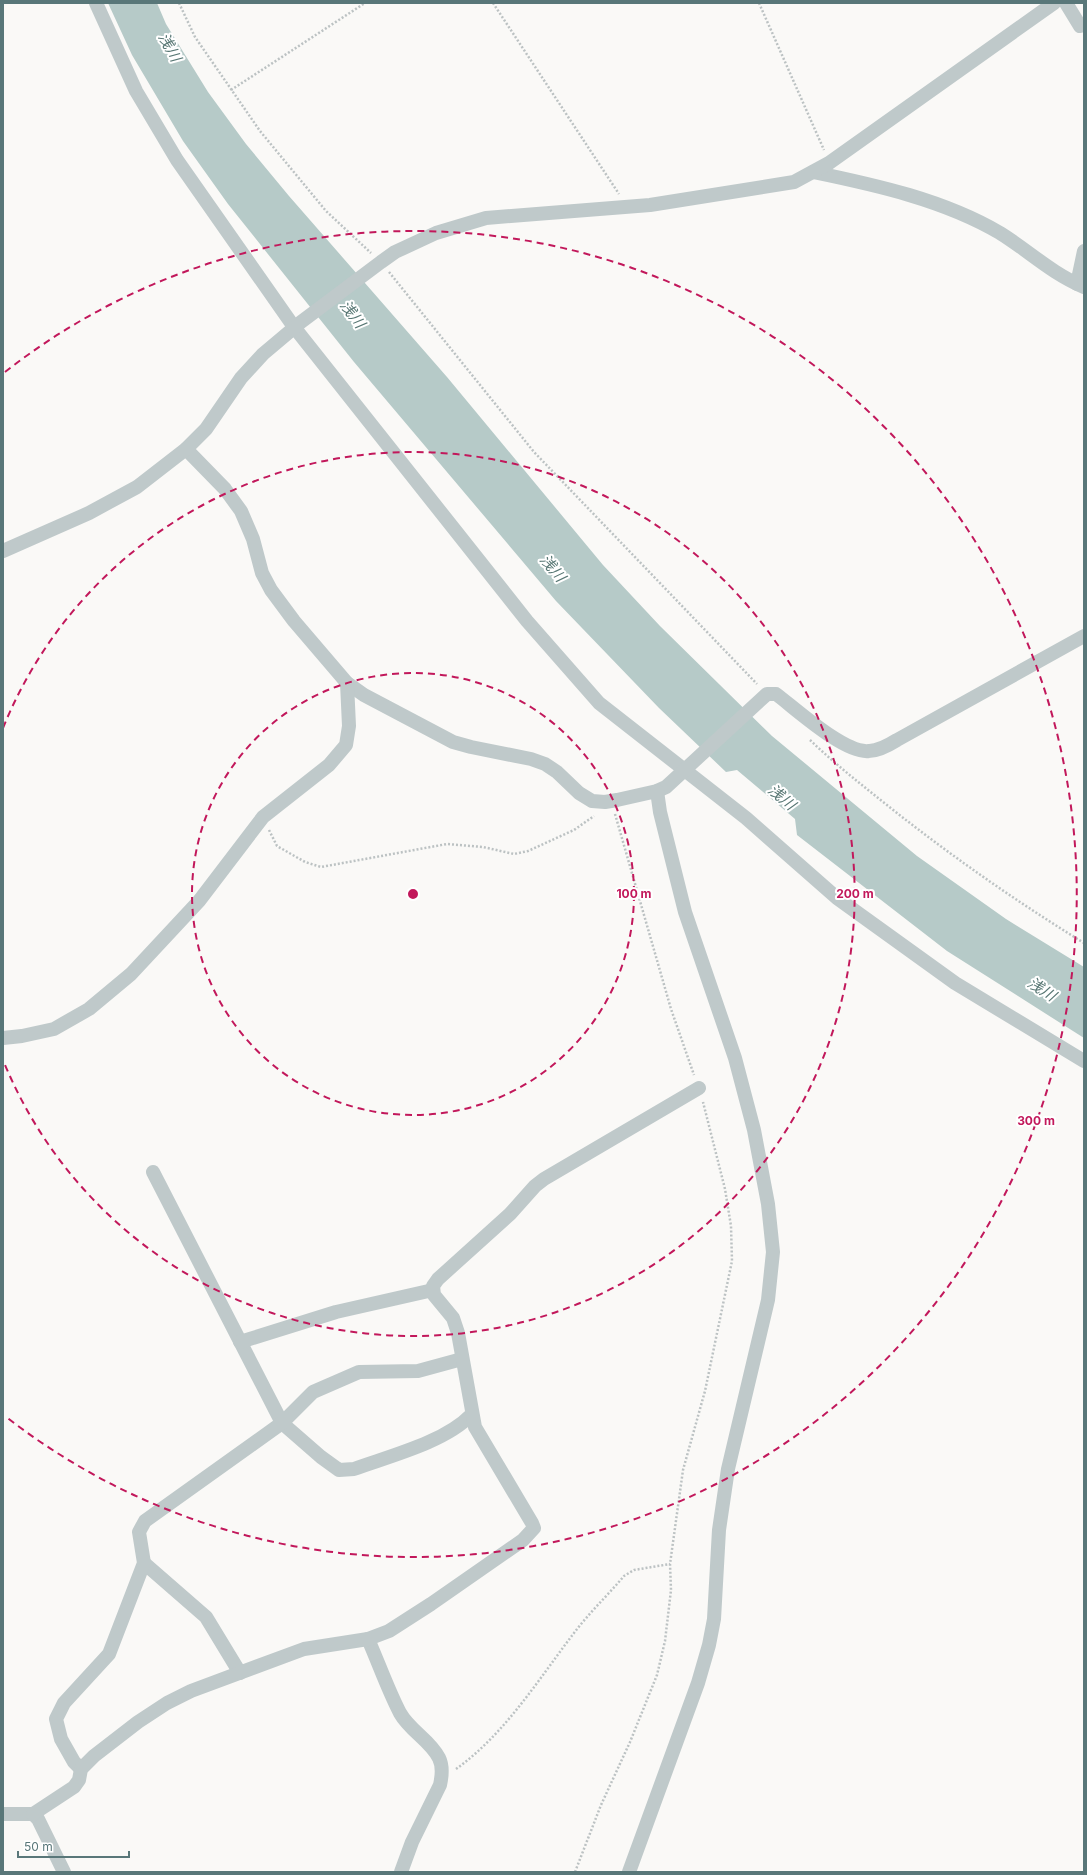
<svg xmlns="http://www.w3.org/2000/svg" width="1087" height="1875" viewBox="0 0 1087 1875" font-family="Inter,'Noto Sans JP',sans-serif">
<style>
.water{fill:#b6cac8}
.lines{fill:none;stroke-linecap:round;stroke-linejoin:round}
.path{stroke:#bcc2c3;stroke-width:2.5;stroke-dasharray:2 2;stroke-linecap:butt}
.street{stroke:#bfc9ca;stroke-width:14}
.ring{fill:none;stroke:#c2185b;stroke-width:2;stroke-dasharray:7 5}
.labels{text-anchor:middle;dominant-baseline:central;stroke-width:4;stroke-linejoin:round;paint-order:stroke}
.water-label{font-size:15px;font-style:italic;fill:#587774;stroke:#fff}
.centre{fill:#c2185b;stroke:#fff;stroke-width:2}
.ring-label{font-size:12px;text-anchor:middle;font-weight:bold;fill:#c2185b;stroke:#fff;stroke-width:4;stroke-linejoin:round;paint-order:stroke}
</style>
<rect width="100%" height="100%" fill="#faf9f7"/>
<path class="water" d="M108 3H157L166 24 208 92 246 144 289 196 447 377 603 565 660 626 772 736 917 856 1006 919 1084 967V1038L947 951 797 835 795 819 737 770 726 772 659 708 556 601 354 362 228 204 183 141 132 55Z"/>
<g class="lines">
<g class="path">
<path d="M179 3 195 37 260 131 326 211 371 253"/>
<path d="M493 3 619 194"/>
<path d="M759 3 824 150"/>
<path d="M231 90 365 3"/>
<path d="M389 272 534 452 757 684"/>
<path d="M810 740C837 766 867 789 897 813 957 860 1019 903 1084 943"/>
<path d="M615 814 671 1009 694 1075"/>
<path d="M269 830 277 846 305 862 321 867 447 844 483 847 514 854 528 851 574 830 594 816"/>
<path d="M456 1769C505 1734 538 1680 574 1633 589 1613 608 1595 624 1576L634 1570 670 1564"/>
<path d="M575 1872 601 1805 630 1742 657 1675 665 1641 671 1590 670 1564 683 1470 705 1391 732 1261 731 1226 725 1189 703 1102"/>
</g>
<g class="street">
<path d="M96 3 136 91 177 160 294 327 527 621 599 703 746 818 837 898 955 983 1084 1061"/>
<path d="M1066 3 1080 26 1084 25"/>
<path d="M813 172C876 185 944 200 1000 233 1029 251 1051 273 1084 287"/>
<path d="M1077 284 1084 251"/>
<path d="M186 449 225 489 241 511 253 539 262 573 271 590 294 621 347 683 364 695 453 742 471 747 531 759 545 764 557 772 579 793 592 801 605 802 617 800 657 791 666 787 767 694H776C796 709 845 754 869 751 879 751 889 745 897 740L1084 636"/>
<path d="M3 551 89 513 137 487 186 449 206 429 241 378 263 354 301 322 381 262 395 252 436 233 486 218 650 205 794 182 829 163 1054 3"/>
<path d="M3 1038 22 1036 54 1029 89 1009 131 974 199 901 263 817 329 765 346 745 349 726 347 683"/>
<path d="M153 1172 282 1423 321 1457 339 1470 354 1469C390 1456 445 1442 471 1415"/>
<path d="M240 1342 336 1312 433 1290"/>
<path d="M144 1563 206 1617 240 1673"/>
<path d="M368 1639C379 1664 388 1690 400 1713 410 1731 430 1740 439 1758 443 1766 442 1776 440 1785L412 1842 401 1872"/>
<path d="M81 1769 74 1762 61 1739 56 1719 64 1703 109 1654 144 1563 139 1532 145 1521 282 1423 313 1392 359 1372 418 1371 462 1359"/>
<path d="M3 1814H33L38 1819 64 1872"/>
<path d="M33 1814 74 1787 79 1780 81 1769 94 1756 138 1722 167 1703 191 1691 304 1649 368 1639 389 1631 431 1604 523 1540 534 1528 532 1523 475 1427 458 1333 453 1318 434 1295 433 1286 438 1279 510 1214 535 1186 544 1179 699 1088"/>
<path d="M629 1872 698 1683 709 1645 714 1619 719 1530 728 1469 768 1300 773 1252 768 1204 754 1130 735 1058 685 912 660 812 657 791"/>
</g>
</g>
<g class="ring">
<circle cx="413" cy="894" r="221"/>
<path d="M3 728A442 442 0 1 1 3 1060"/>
<path d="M5 372A663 663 0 1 1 5 1416"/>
</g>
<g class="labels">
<g class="water-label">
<text transform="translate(170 47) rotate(61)">浅川</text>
<text transform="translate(353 314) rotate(53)">浅川</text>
<text transform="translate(553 568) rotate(50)">浅川</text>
<text transform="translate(782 797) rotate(40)">浅川</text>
<text transform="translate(1042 989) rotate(33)">浅川</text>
</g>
</g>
<circle cx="413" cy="894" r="6" class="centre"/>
<g class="ring-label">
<text x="634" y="898">100 m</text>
<text x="855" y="898">200 m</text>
<text x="1036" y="1125">300 m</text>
</g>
<rect width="1087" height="1875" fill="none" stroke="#597779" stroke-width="8"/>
<path d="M18 1851v6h111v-6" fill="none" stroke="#597779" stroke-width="2"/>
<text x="24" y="1851" font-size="12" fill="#597779" stroke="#ffffff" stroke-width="3" paint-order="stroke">50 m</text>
</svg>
